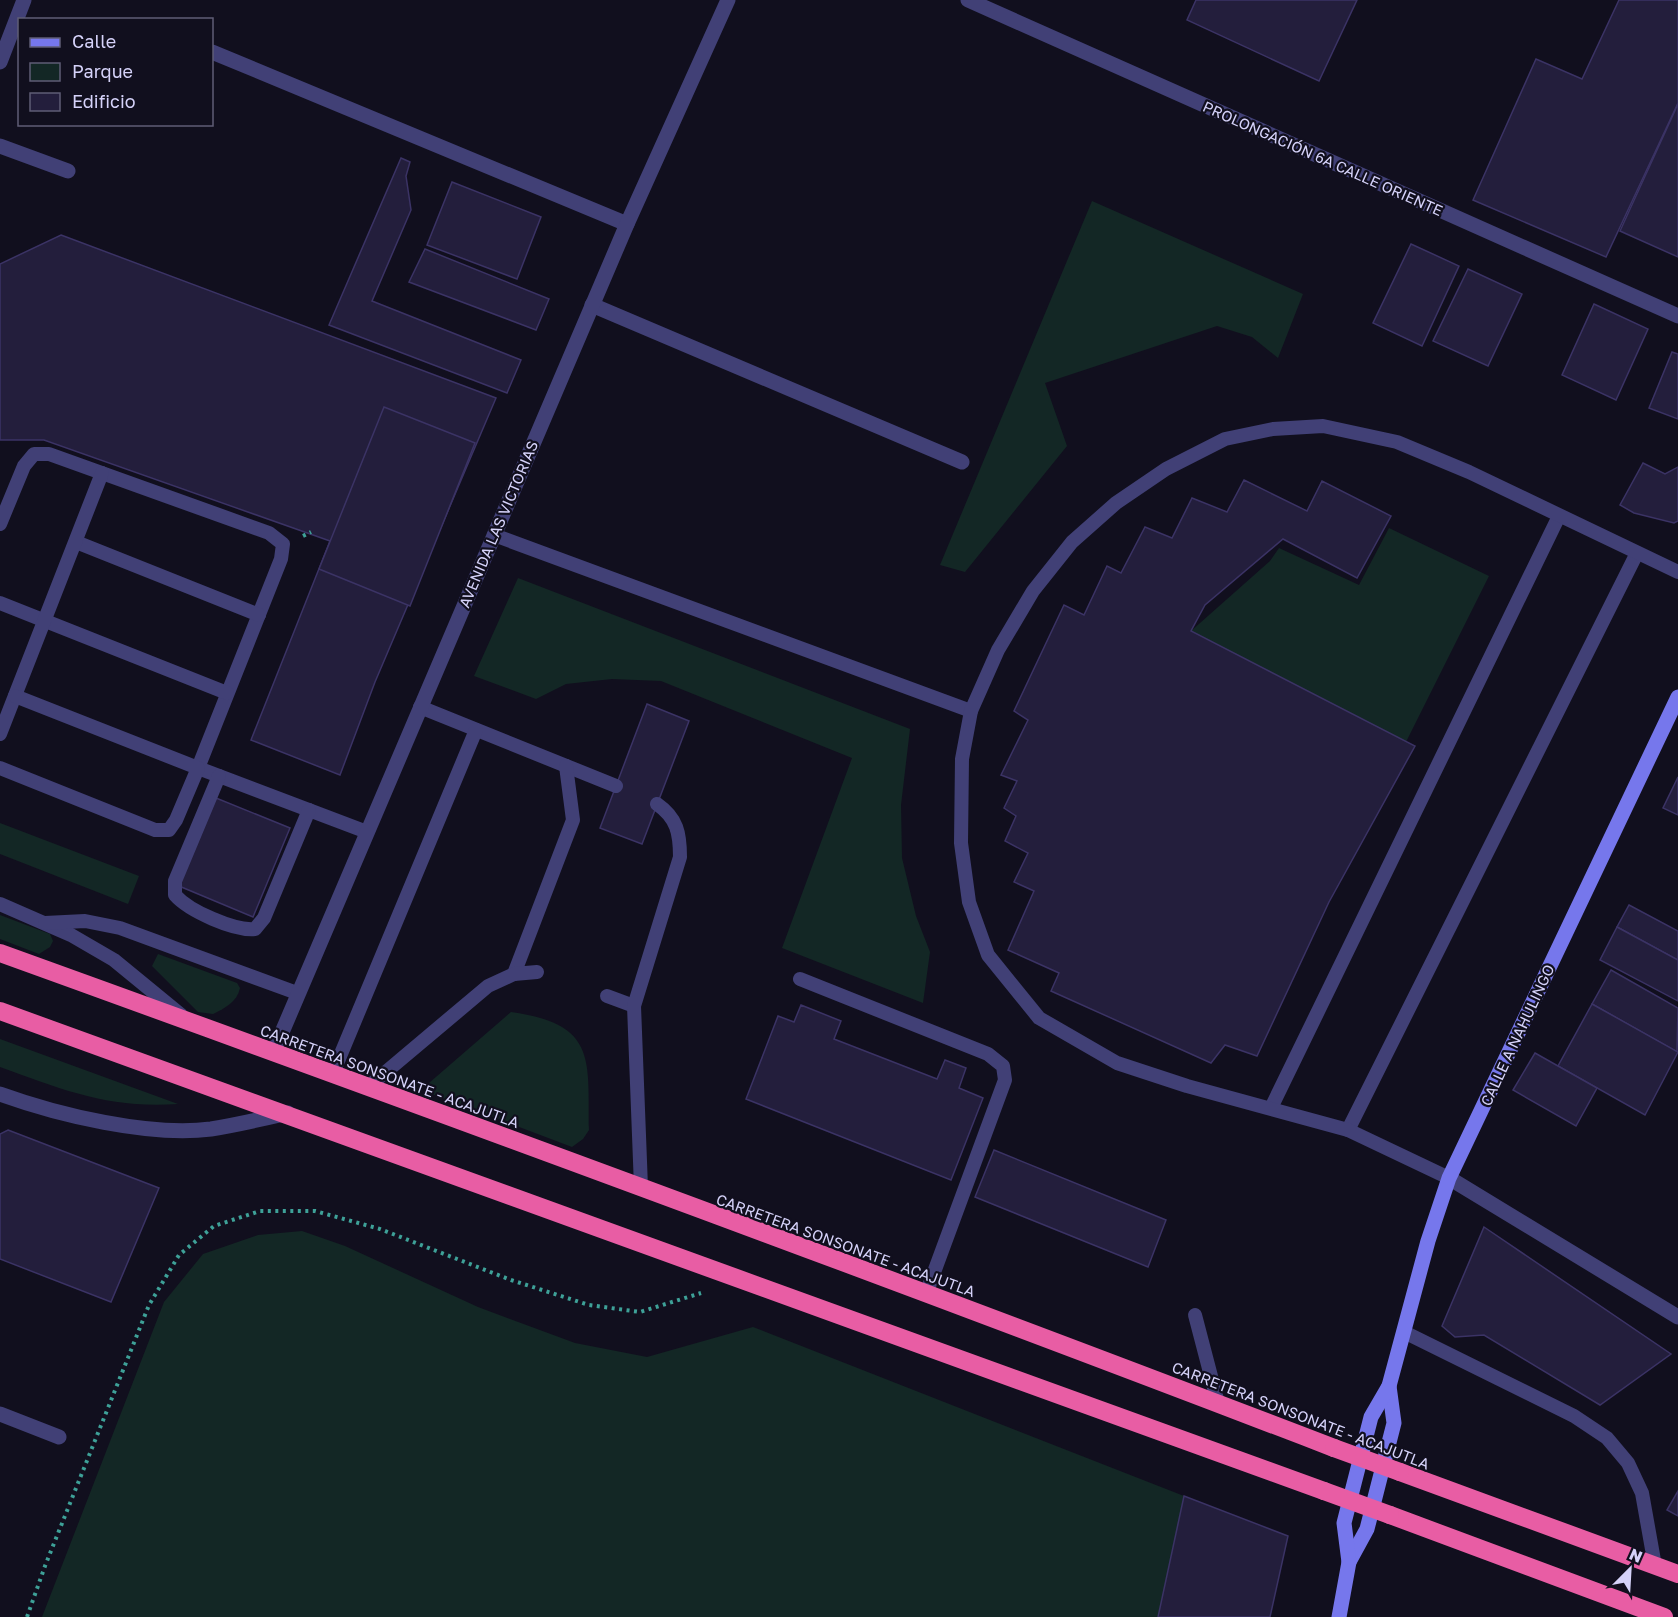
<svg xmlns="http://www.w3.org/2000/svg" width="1678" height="1617" viewBox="0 0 1678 1617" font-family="'Golos Text',sans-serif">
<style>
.green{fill:#132725}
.building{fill:#231e3c;stroke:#3b3365;stroke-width:1.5}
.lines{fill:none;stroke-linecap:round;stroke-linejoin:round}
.path{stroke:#3ea198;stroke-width:4;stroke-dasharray:3 4.5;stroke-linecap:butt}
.lane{stroke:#414076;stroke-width:14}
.street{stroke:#414076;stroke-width:15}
.secondary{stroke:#7677ec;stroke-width:15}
.highway{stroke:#e85da4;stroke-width:18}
.highway-bridge{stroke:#e85da4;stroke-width:18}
.labels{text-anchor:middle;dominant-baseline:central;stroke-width:4.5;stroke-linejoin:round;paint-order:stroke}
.street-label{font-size:15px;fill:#d5d2f9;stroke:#110f1e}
</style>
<rect width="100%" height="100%" fill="#110f1e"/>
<g class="green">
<path d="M1092 201 1303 294 1278 358 1252 337 1217 326 1045 383 1067 446 965 572 940 565Z"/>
<path d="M1389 528 1489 576 1406 742 1191 631 1270 561 1279 548 1359 585Z"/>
<path d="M518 578 910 729 901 805 902 858 916 916 930 952 923 1003 782 948 852 758 661 681 612 679 566 684 536 699 474 676Z"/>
<path d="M0 823 139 876 128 904 0 854Z"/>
<path d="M0 915 50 934 53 941 50 947 39 954 0 939Z"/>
<path d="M158 954 237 983 240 988C237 1002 225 1008 213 1014L198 1012 152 966Z"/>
<path d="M511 1012C597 1024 588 1059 589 1130L583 1139 572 1147 429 1093V1083Z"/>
<path d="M0 1039 178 1104C110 1109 63 1090 0 1067Z"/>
<path d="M302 1231 345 1246 478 1307 575 1343 647 1357 753 1327 1184 1496 1158 1617H42L164 1302 203 1254 258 1235Z"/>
</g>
<g class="building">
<path d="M1196 0H1357L1319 81 1187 20Z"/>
<path d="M1619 0H1678V103L1606 257 1473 200 1536 59 1582 79Z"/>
<path d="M1678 104V257L1620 231Z"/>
<path d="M401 158 410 162 406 176 411 210 372 301 521 360 507 393 329 325Z"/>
<path d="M452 182 541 217 517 279 427 245Z"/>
<path d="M61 235 496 398 375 682 340 775 251 740 330 541 44 440H0V264Z"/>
<path d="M1411 244 1459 266 1422 346 1373 323Z"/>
<path d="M425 249 549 299 536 330 409 282Z"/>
<path d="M1468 269 1522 294 1488 366 1433 341Z"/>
<path d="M1594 304 1648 329 1616 400 1562 375Z"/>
<path d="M1672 352 1678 354V419L1649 408Z"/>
<path d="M384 407 475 443 410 606 319 569Z"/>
<path d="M1643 463 1665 474 1678 467V521L1674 523 1634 513 1620 505Z"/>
<path d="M1244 480 1307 511 1322 481 1391 516 1357 578 1283 539 1205 605 1191 631 1415 746 1329 902 1257 1056 1225 1045 1211 1063 1051 991 1059 973 1008 950 1034 891 1014 882 1028 853 1005 841 1016 816 1004 808 1017 781 1001 775 1028 720 1014 711 1064 605 1084 615 1107 566 1121 573 1145 527 1172 538 1192 498 1227 512Z"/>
<path d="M647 704 689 721 642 844 600 828Z"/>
<path d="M1678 777V815L1663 808Z"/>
<path d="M216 798 290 828 253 917 179 886Z"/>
<path d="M1629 905 1678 931V960L1617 927Z"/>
<path d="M1617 927 1678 960V1001L1600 960Z"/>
<path d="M1611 970 1678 1008 1677 1052 1592 1004Z"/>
<path d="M1592 1004 1678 1052 1645 1115 1558 1066Z"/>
<path d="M801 1005 841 1021 834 1039 937 1079 945 1060 966 1068 959 1088 983 1098 951 1180 746 1099 778 1016 794 1022Z"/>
<path d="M1535 1053 1597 1088 1576 1126 1513 1090Z"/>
<path d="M8 1130 159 1188 111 1302 0 1259V1134Z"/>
<path d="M994 1150 1166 1220 1148 1267 975 1197Z"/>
<path d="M1484 1227 1671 1354 1600 1405 1484 1335 1455 1337 1442 1326Z"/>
<path d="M1678 1491V1516L1667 1510Z"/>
<path d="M1184 1496 1288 1536 1270 1617H1158Z"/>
</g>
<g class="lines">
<g class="path">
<path d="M303 536 311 532"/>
<path d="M27 1617 45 1566 149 1305 179 1255 214 1226 260 1211H315L380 1229 511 1280 589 1305 640 1312 701 1293"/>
</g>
<g class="lane">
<path d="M0 524 24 466 34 454H49L269 533 283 544 281 559 198 768 367 832"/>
<path d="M494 535 971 711"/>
<path d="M76 542 259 615"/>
<path d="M0 603 227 693"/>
<path d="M420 707 616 786"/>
<path d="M0 734 102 473"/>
<path d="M0 768 155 830H169L176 820 198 768 15 696"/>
<path d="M219 776 175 881V895C189 911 234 931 255 929L264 918 309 810"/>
<path d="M0 904 71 935 114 960 181 1015"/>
<path d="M45 923 85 921 120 928 297 993"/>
<path d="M514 974 573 820 566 766"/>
<path d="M800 979 988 1054 1003 1066 1005 1080 926 1294"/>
<path d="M607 996 634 1006"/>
<path d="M333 1073 476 730"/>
<path d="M368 1087 488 986 514 974 537 972"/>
<path d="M1271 1108 1559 516"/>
<path d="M1348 1130 1637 553"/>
<path d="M1449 1178 1348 1130 1187 1086 1117 1063 1039 1018 988 955 969 902 961 843 962 759 971 711 998 650 1033 591 1072 542 1116 503 1166 469 1225 439 1273 429 1323 426 1397 442 1469 472 1678 572"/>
<path d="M641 1187 634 1006 680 857C680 833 677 818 657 804"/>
<path d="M1195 1315 1218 1403"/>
<path d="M1404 1332 1574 1416 1607 1438 1628 1463 1642 1493 1655 1566"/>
</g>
<g class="street">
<path d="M968 0 1678 316"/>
<path d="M212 52 627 224"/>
<path d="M0 62 24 0"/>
<path d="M0 146 68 171"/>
<path d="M592 305 962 462"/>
<path d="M274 1051 627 224 728 0"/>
<path d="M0 1094C58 1115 150 1137 211 1129 237 1125 262 1119 288 1113"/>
<path d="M1449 1178 1678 1317"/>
<path d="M0 1414 59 1437"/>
</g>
<g class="secondary">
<path d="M1349 1562 1367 1529 1394 1423 1389 1386"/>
<path d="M1339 1617 1349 1562 1344 1523 1371 1417 1389 1386 1428 1241 1449 1178 1678 697"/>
</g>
<g class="highway">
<path d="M0 953C446 1114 891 1278 1334 1448"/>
<path d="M0 1011 1324 1491"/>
<path d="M1400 1472 1678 1574"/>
<path d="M1390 1515 1664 1617"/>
</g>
<g class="highway-bridge">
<path d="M1334 1448 1400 1472"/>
<path d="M1324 1491 1390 1515"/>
</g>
</g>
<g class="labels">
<g class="street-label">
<text transform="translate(1323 158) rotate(24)">PROLONGACIÓN 6A CALLE ORIENTE</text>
<text transform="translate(498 524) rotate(-67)">AVENIDA LAS VICTORIAS</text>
<text transform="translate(1517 1035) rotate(-65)">CALLE A NAHULINGO</text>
<text transform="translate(390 1076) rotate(20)">CARRETERA SONSONATE - ACAJUTLA</text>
<text transform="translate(846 1245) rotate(20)">CARRETERA SONSONATE - ACAJUTLA</text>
<text transform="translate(1301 1415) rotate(21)">CARRETERA SONSONATE - ACAJUTLA</text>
</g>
</g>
<rect x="18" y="18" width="195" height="108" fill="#110f1e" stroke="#5f5d76" stroke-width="1.5"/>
<rect x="30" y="38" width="30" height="9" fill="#7677ec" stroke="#5f5d76" stroke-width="1.5"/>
<text x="72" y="48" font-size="18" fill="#d5d2f9">Calle</text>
<rect x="30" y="63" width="30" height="18" fill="#132725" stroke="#5f5d76" stroke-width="1.5"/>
<text x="72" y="78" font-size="18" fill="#d5d2f9">Parque</text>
<rect x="30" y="93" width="30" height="18" fill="#231e3c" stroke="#5f5d76" stroke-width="1.5"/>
<text x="72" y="108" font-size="18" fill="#d5d2f9">Edificio</text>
<g transform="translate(1630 1569) rotate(24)" stroke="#110f1e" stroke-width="4.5" paint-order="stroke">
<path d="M0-4.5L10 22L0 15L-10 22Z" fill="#d5d2f9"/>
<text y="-9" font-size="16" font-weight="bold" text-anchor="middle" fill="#d5d2f9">N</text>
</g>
</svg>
